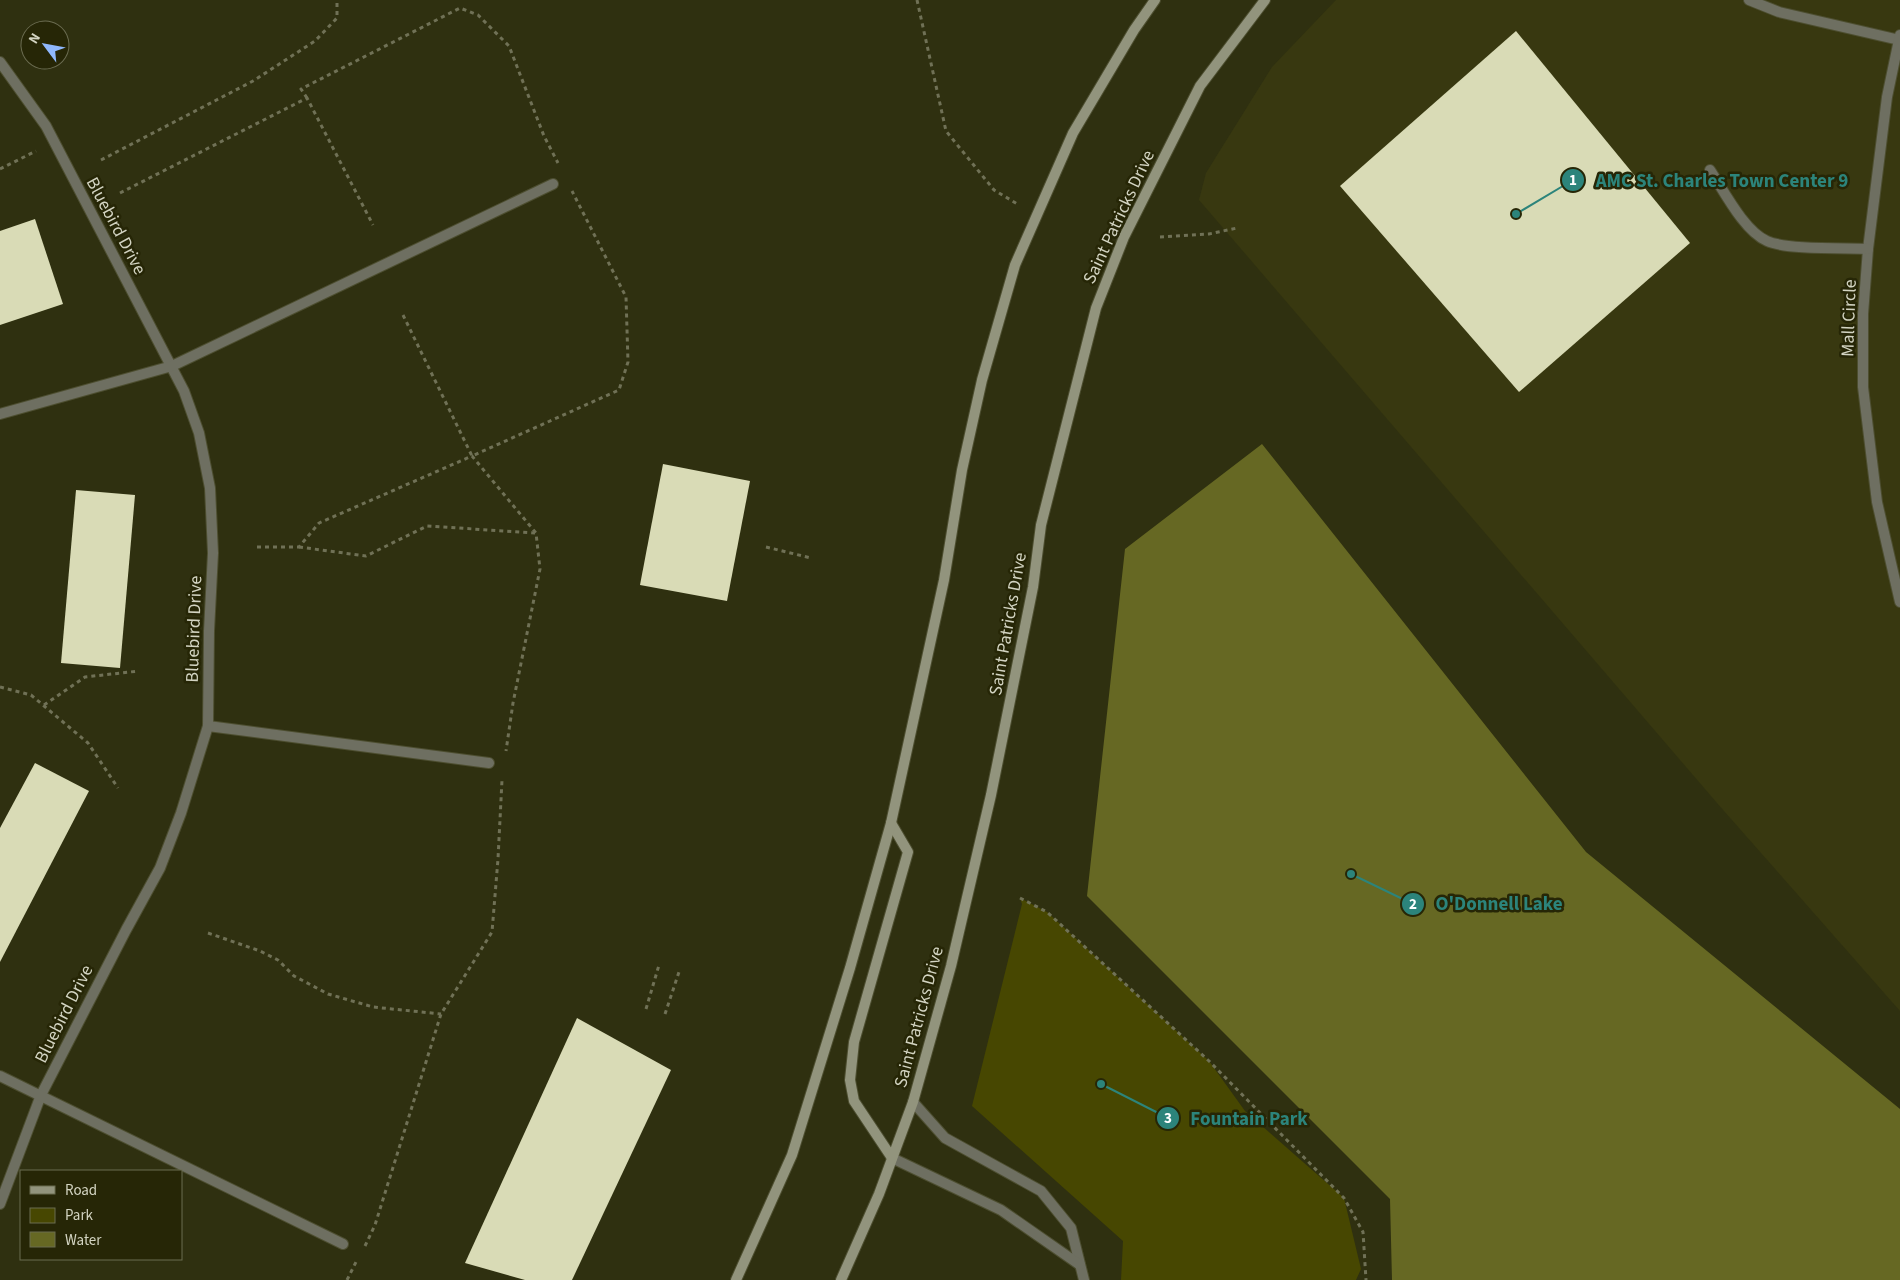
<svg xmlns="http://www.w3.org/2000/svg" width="1900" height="1280" viewBox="0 0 1900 1280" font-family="'Source Sans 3',sans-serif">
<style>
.built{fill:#383810}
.green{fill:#474701}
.water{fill:#666823}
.building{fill:#d9dbb6}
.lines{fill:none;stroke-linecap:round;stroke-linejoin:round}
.lane-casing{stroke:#4d4e30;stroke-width:12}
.street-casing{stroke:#4d4e30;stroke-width:12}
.secondary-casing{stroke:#4d4e30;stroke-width:12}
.path{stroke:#707156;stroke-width:3;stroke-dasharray:4 4;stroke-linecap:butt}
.lane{stroke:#6e6f61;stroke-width:10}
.street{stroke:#6e6f61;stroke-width:10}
.secondary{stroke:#92947d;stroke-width:10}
.labels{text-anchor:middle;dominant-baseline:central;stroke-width:5;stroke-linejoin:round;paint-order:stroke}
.street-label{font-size:18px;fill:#d3d4c2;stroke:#262606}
.leader{fill:none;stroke:#2c847b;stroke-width:2}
.callout-dot{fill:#2c847b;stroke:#262606;stroke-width:2}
.mark-label{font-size:15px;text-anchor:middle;font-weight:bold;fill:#fff}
.callout-label{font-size:19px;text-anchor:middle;font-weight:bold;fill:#2c847b;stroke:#262606;stroke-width:5;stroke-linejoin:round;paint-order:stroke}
</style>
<rect width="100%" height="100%" fill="#2f3010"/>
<path class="built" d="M1336 0H1900V1011L1717 803 1199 200 1206 173 1272 67Z"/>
<path class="green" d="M1020 898 1047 912 1209 1061 1245 1111 1344 1198 1361 1269 1356 1280H1121L1123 1241 972 1106 1022 904Z"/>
<path class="water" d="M1262 444 1586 852 1900 1109V1280H1392L1390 1199 1087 896 1125 549Z"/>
<g class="building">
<path d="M1516 31 1690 243 1519 392 1340 186Z"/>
<path d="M35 219 63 304 0 325V231Z"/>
<path d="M663 464 750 481 727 601 640 585Z"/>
<path d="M76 490 135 495 120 668 61 663Z"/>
<path d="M35 763 89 791 0 962V828Z"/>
<path d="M577 1018 671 1070 572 1280H525L465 1263Z"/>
</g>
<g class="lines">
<defs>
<g id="lane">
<path d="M208 726 489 763"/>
<path d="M913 1102 945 1138 1041 1191 1071 1228 1084 1280"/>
<path d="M892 1158 1001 1210 1080 1265"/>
</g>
<g id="street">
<path d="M1749 0 1779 12 1899 40"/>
<path d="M1900 35 1887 97 1868 249 1863 314V387L1877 502 1900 602"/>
<path d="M0 62 46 126 184 391 199 433 210 488 213 553 209 631 208 726 181 813 160 868 126 930 41 1095 0 1204"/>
<path d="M1710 170C1724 191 1744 231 1767 241 1787 250 1844 248 1868 249"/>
<path d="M0 414 172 366 553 184"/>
<path d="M0 1076 343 1244"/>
</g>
<g id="secondary">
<path d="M891 823 908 852 854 1042 850 1080 854 1101 892 1158"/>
<path d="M736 1280 792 1155 850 968 891 823 944 580 962 470 982 380 1015 265 1073 133 1134 30 1155 0"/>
<path d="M841 1280 879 1194 913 1102 951 966 991 795 1033 587 1041 525 1096 308 1124 237 1200 86 1265 0"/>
</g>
</defs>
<use href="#lane" class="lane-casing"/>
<use href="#street" class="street-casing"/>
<use href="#secondary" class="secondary-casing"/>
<g class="path">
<path d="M917 0 946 131 994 190 1019 205"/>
<path d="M307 98 301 89 460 8 478 15 509 46 544 136 558 163"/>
<path d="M101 160 253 81 315 41 337 18V0"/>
<path d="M0 169 36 151"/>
<path d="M120 193 307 98 373 225"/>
<path d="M1160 237 1209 234 1237 228"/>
<path d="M403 315 472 456 619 390 628 362 626 297 572 191"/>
<path d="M257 547H299L319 523 472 456 536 533 540 569 513 703 506 751"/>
<path d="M299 547 366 556 427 526 535 533"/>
<path d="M766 547 811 558"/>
<path d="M0 687 31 695 88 743 118 788"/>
<path d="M44 705 85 677 139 671"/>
<path d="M1020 898 1047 912 1209 1061 1344 1198 1363 1232 1366 1280"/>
<path d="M208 933 260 951 278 960 294 976 328 994 373 1007 441 1014"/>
<path d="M646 1009 659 965"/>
<path d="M665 1014 679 972"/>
<path d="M365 1246 375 1225 441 1014 492 932 498 859 502 780"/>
<path d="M347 1280 357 1260"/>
</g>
<use href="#lane" class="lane"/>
<use href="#street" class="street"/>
<use href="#secondary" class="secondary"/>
</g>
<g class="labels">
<g class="street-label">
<text transform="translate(1119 217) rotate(-65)">Saint Patricks Drive</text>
<text transform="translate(116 226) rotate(62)">Bluebird Drive</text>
<text transform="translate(1849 318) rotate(-88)">Mall Circle</text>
<text transform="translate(1008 624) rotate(-80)">Saint Patricks Drive</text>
<text transform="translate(194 629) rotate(-88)">Bluebird Drive</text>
<text transform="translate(64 1014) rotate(-63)">Bluebird Drive</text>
<text transform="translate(919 1017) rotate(-75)">Saint Patricks Drive</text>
</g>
</g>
<path class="leader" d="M1516 214L1573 180M1351 874L1413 904M1101 1084L1168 1118"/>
<g class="callout-dot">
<circle cx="1516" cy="214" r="5"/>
<circle cx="1351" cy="874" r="5"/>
<circle cx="1101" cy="1084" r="5"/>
<circle cx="1573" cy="180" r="12"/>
<circle cx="1413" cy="904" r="12"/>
<circle cx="1168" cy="1118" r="12"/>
</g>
<g class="mark-label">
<text x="1573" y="185">1</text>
<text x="1413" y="909">2</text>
<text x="1168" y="1123">3</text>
</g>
<g class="callout-label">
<text x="1722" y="187">AMC St. Charles Town Center 9</text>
<text x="1499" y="910">O'Donnell Lake</text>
<text x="1249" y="1125">Fountain Park</text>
</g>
<rect x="20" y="1170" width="162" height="90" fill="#262606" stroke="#6b6c51"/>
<rect x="30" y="1186" width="25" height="8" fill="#92947d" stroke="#6b6c51"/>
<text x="65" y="1195" font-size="15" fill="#d3d4c2">Road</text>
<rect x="30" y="1208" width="25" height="15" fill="#474701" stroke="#6b6c51"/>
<text x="65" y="1220" font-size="15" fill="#d3d4c2">Park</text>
<rect x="30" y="1232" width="25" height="15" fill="#666823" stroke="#6b6c51"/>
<text x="65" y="1245" font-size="15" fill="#d3d4c2">Water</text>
<g transform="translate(45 45) rotate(302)"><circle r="24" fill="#262606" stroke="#6b6c51"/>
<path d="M0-4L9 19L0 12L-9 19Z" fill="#8fb8fd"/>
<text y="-8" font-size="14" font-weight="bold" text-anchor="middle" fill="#d3d4c2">N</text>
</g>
</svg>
